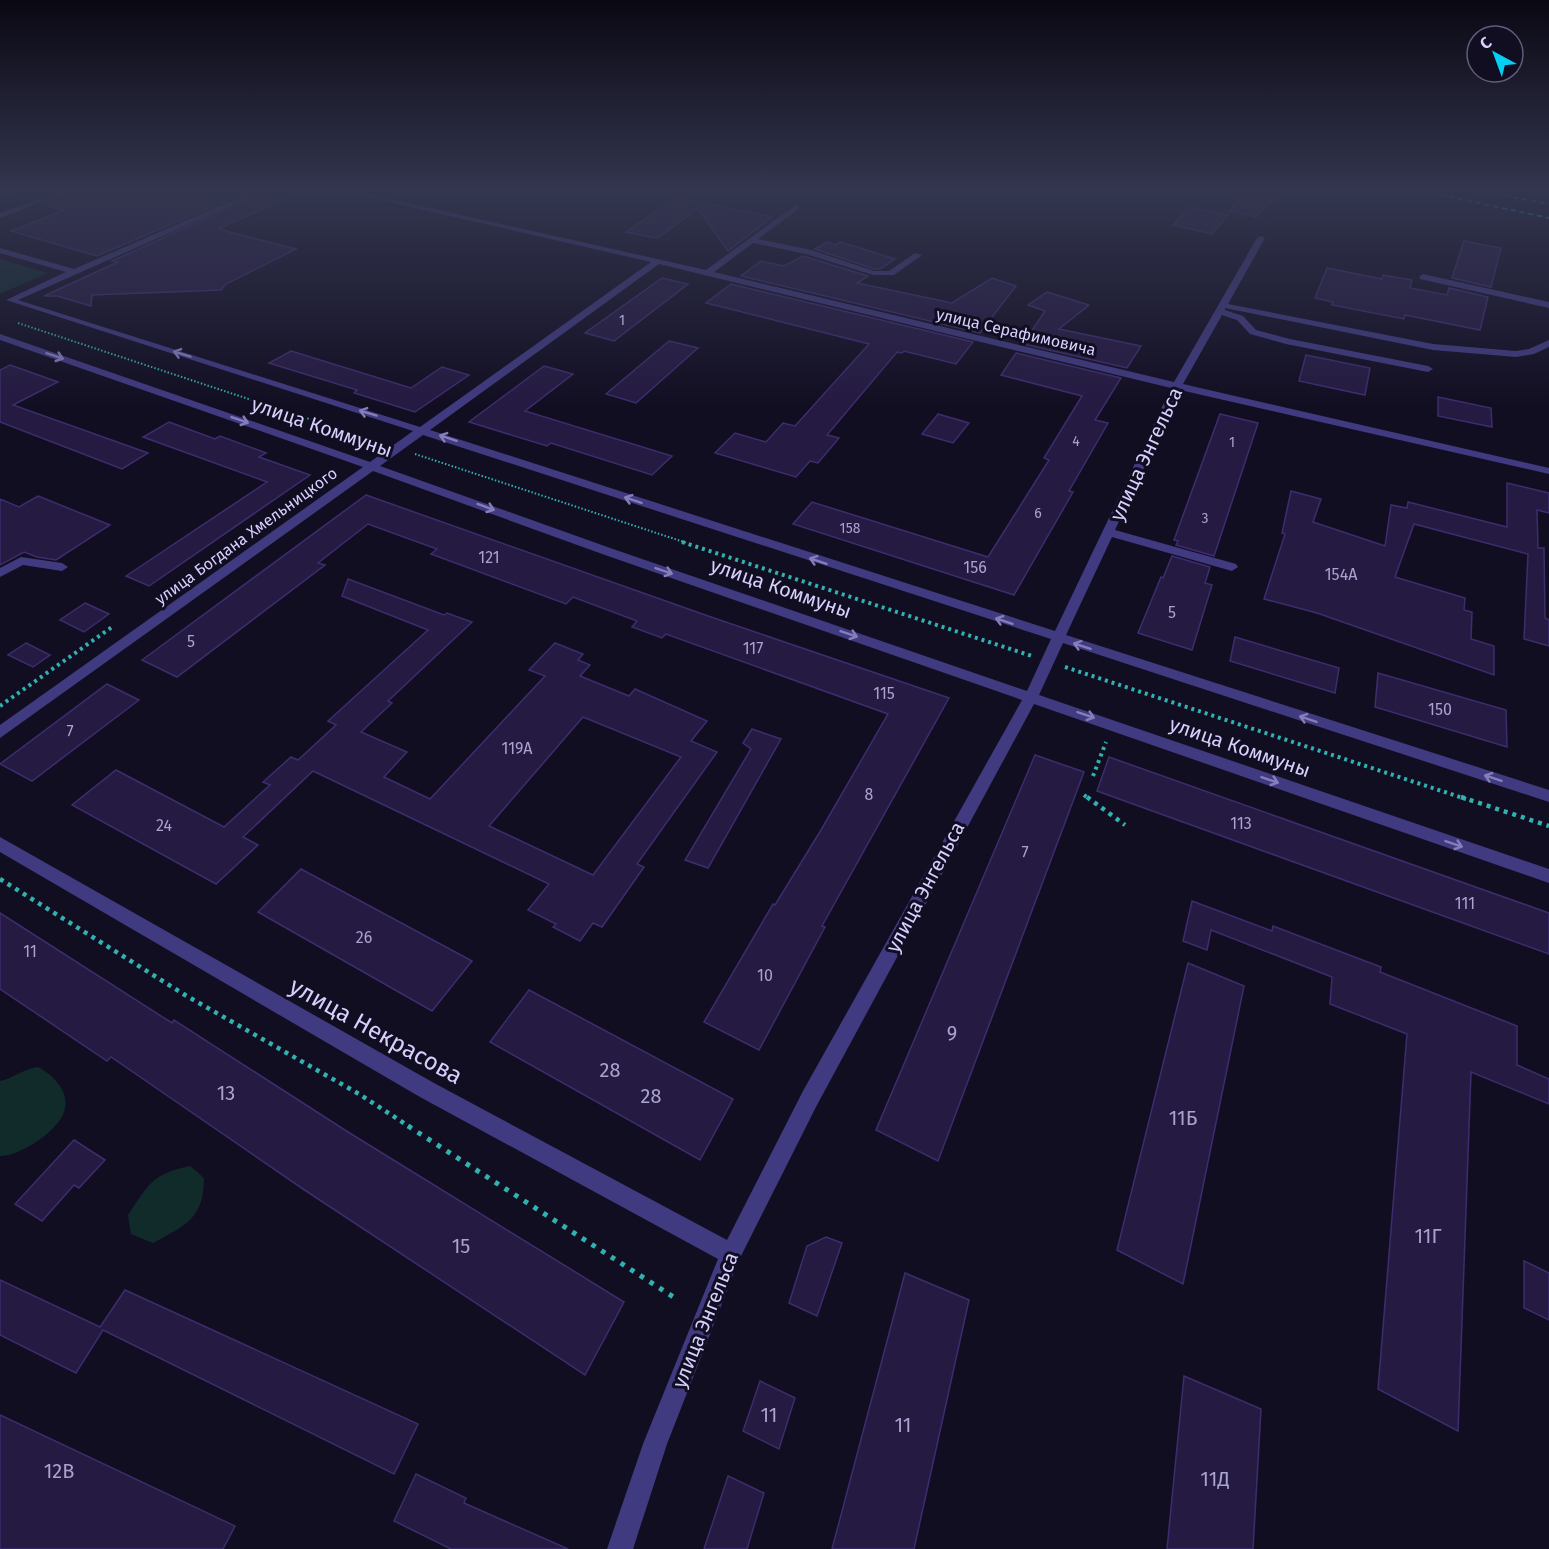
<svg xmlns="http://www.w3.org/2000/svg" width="1549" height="1549" viewBox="0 0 1549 1549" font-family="'Fira Sans',sans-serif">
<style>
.green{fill:#112b2b}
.building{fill:#251a42;stroke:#3d2d6e;stroke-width:1.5;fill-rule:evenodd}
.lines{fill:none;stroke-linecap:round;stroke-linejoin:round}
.path-far3{stroke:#31b1b0;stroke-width:2;stroke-dasharray:1.5 2;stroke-linecap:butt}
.path-far2{stroke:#31b1b0;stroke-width:4;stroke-dasharray:3 4;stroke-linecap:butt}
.path-far1{stroke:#31b1b0;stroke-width:4.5;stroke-dasharray:4 5;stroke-linecap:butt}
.path{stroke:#31b1b0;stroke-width:5;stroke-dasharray:4.5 7;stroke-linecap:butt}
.minor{fill:#403a80;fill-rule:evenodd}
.rail{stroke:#05d0f4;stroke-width:2;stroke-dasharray:5 4;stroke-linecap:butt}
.oneway{stroke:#847eb9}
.labels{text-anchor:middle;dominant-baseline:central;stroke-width:6;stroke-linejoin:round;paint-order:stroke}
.far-number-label{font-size:14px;fill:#aaa2cf}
.far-street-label{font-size:16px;fill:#d7d0fe;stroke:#120e22}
.number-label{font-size:16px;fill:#aaa2cf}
.street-label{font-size:20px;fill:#d7d0fe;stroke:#120e22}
.near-number-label{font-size:20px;fill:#aaa2cf}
.near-street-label{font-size:24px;fill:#d7d0fe;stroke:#120e22}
</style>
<rect width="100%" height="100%" fill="#120e22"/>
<g class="green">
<path d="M0 259 48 273 0 294Z"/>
<path d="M38 1067C53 1075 71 1092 64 1112 57 1132 20 1156 0 1156V1081C12 1079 23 1069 38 1067Z"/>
<path d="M190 1166 204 1178C204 1218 185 1226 153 1243L131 1234 128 1215C149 1184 152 1174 190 1166Z"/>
</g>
<g class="building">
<path d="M12 189H59L29 200 11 195Z"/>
<path d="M78 189H253L97 256 11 231 64 210 43 204Z"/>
<path d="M271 189H307L218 229 296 249 226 284 221 290 92 295 91 306 57 296H44L118 262 112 261Z"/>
<path d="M1247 189H1282L1256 217 1229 211Z"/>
<path d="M676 198 734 209 772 217 728 251 698 209 657 238 626 232Z"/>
<path d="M1190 207 1228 215 1212 234 1173 225Z"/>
<path d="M1464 241 1501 248 1491 287 1452 278Z"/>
<path d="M827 242 835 245 841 242 895 259 880 269H874L815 249Z"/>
<path d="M803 256 868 276 857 283 952 303 992 278 1016 286 980 333 741 276 761 261 784 266Z"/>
<path d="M1327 268 1382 279 1383 275 1412 280 1410 288 1447 295 1449 288 1488 297 1480 330 1405 315 1404 319 1332 305 1333 302 1315 298Z"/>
<path d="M662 278 688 284 614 341 585 333Z"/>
<path d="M731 284 973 342 956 364 904 351 902 353 897 352 827 435 839 438 818 463 810 461 796 477 715 453 735 433 766 442 783 423 795 426 869 344 706 303Z"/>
<path d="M1047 292 1089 305 1059 329 1141 346 1127 368 1023 344 1045 311 1028 305Z"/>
<path d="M669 341 698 348 636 403 606 394Z"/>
<path d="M291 351 411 388 442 367 469 375 415 412 354 393 357 390 269 363Z"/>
<path d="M1016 353 1121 378 1095 420 1108 423 1069 491 1073 492 1014 595 793 524 812 502 988 557 1049 460 1044 458 1082 396 1001 375Z"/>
<path d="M1306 355 1370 368 1365 395 1299 381Z"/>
<path d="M10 365 58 382 13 405 148 453 122 469 0 422V370Z"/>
<path d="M544 366 573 374 525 411 672 456 652 475 551 443 547 446 469 422Z"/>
<path d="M1438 397 1491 408 1492 427 1438 416Z"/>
<path d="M938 414 969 423 953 443 922 434Z"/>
<path d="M1220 414 1258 423 1214 556 1176 545 1178 541 1174 540Z"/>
<path d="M169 422 215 439 220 436 266 453 259 457 310 475 149 586 126 576 267 482 143 437Z"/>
<path d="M1507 483 1549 493V513L1537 510 1538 548H1544L1545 618 1549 620V646L1524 639 1528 554 1414 524 1395 577 1465 598 1464 610 1472 612 1471 639 1494 646V675L1317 613 1264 599 1285 534 1282 533 1291 491 1321 499 1313 522 1385 546 1391 505 1407 508 1408 502 1507 527Z"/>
<path d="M366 495 711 617 949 698 822 926 825 927 759 1050 704 1022 773 904 775 905 821 830 888 714 666 634 662 638 632 627 637 621 573 597 566 604 431 554 437 549 368 524 318 563 325 565 177 677 142 660Z"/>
<path d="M38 496 110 525 56 560 37 557 24 552 0 565V499L19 507Z"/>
<path d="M1172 556 1210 567 1205 583 1212 585 1192 650 1138 633 1161 577 1163 578Z"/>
<path d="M348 579 444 615 447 613 472 622 388 701 392 703 361 732 407 752 384 777 430 799 545 676 529 670 555 643 583 654 578 660 590 665 580 676 629 696 635 689 707 721 691 741 717 752 637 864 644 867 602 927 593 923 580 941 553 927 556 924 528 910 549 884 313 771 243 837 258 845 216 884 72 805 116 770 224 827 270 785 263 782 291 757 298 760 336 725 328 721 428 630 342 596ZM583 717 681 757 593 875 489 826Z"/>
<path d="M85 603 109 614 84 632 60 620Z"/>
<path d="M1235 637 1339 668 1335 693 1230 661Z"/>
<path d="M26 643 50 655 33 667 8 655Z"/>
<path d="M1378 673 1506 710 1507 747 1375 707Z"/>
<path d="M107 684 139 700 32 781 0 764Z"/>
<path d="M752 729 781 739 708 868 685 860 751 749 743 743Z"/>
<path d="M1035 755 1084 772 938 1161 876 1130Z"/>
<path d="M1109 757 1549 913V954L1097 791Z"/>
<path d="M301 869 472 961 432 1011 258 912Z"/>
<path d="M1192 901 1272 931 1273 926 1381 967 1380 972 1517 1026V1065L1549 1079V1104L1471 1072 1458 1431 1378 1389 1407 1034 1330 1004 1332 977 1211 930 1207 950 1183 941Z"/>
<path d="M0 913 172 1023 174 1020 348 1132 624 1302 585 1375 303 1189 111 1057 107 1061 0 989Z"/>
<path d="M1188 963 1244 986 1183 1284 1117 1250Z"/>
<path d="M529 990 733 1099 700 1160 490 1042Z"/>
<path d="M74 1140 105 1160 79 1188 74 1185 42 1221 15 1204Z"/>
<path d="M826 1237 842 1243 817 1316 789 1303 807 1246Z"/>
<path d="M1524 1261 1549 1273V1320L1524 1308Z"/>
<path d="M905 1273 969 1300 914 1549H832Z"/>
<path d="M0 1280 100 1327 125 1290 418 1424 394 1474 103 1330 76 1373 0 1335Z"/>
<path d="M1184 1376 1261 1409 1253 1549H1167Z"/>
<path d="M760 1381 795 1398 779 1449 743 1431Z"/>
<path d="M0 1415 235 1526 223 1549H0Z"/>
<path d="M416 1474 466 1498 464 1503 568 1549H451L394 1521Z"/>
<path d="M728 1476 764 1493 747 1549H704Z"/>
</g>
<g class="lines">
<g class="path-far3">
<path d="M86 193 96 189"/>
<path d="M18 323 379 442"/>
<path d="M415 454 687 543"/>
</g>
<g class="path-far2">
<path d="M682 542 1032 656"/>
<path d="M1065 667 1466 799"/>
<path d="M0 706 112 627"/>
<path d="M1093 776 1106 742"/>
<path d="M1084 795 1089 799"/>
</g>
<g class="path-far1">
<path d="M1087 797 1125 825"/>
<path d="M1461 797 1549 826"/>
<path d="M0 879 185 995 359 1094 410 1127"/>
</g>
<path class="path" d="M408 1126 675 1298"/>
<g class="minor">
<path d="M65 189H76L0 218V213Z"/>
<path d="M259 189H269L18 300 420 427 651 262 332 189H346L706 270 797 204 800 208 758 239 811 250 874 271H889L915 253 922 255 894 275H873L806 254 753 243 714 272 1174 382 1257 238 1261 236 1265 238 1228 304 1433 344 1516 351 1529 349 1549 340V347L1534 354 1516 357 1433 350 1225 308V310L1243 316 1256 330 1290 339 1428 366 1433 369 1428 372 1286 344 1250 334 1237 320 1222 315 1183 384 1549 468V474L1180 390 1115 530 1236 564 1238 567 1232 571 1112 537 1066 635 1549 790V802L1063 643 1039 695 1549 869V883L1034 704 817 1105 739 1260 667 1444 633 1549H607L643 1444 718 1259 420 1097 0 852V837L434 1083 727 1240 803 1091 1022 700 605 555 373 471 0 738V725L363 467 0 340V334L370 462 413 431 6 300 66 272 0 253V248L74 269ZM659 264 1171 388 1055 631 430 430ZM423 435 1051 639 1027 691 613 549 380 466Z"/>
<path d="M1423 274 1549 302V308L1420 279 1419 277Z"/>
<path d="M21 557 62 563 68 567 62 571 23 565 0 577V568Z"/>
</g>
<g class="rail">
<path d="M1414 189 1549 218"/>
<path d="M1469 189 1549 204"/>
</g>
</g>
<defs><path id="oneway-shaft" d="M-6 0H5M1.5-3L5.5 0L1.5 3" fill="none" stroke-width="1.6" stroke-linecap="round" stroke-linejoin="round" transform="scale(1.5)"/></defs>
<g class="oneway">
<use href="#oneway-shaft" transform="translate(182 354) rotate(-163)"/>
<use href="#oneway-shaft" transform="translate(55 356) rotate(19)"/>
<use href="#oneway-shaft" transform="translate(368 413) rotate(-163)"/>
<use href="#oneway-shaft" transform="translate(240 420) rotate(19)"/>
<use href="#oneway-shaft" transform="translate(448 438) rotate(-162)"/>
<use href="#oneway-shaft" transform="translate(633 500) rotate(-162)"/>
<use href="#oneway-shaft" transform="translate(486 507) rotate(20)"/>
<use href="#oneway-shaft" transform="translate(818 561) rotate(-162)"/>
<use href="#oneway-shaft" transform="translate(664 571) rotate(19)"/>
<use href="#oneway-shaft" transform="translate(1004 621) rotate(-162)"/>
<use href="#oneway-shaft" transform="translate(849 634) rotate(19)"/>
<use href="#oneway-shaft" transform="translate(1082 646) rotate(-162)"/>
<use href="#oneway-shaft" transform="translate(1086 715) rotate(19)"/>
<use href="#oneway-shaft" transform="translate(1308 719) rotate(-162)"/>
<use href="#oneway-shaft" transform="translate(1493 778) rotate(-162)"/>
<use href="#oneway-shaft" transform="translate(1270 780) rotate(19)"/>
<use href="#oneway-shaft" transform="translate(1454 844) rotate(19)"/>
</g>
<linearGradient id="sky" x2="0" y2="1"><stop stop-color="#0a0813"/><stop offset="0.47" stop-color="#33364f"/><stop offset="1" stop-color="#33364f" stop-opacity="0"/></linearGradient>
<rect width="1549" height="406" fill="url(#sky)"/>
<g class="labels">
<g class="far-number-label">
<text x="622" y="320">1</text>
<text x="1076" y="441">4</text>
<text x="1232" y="442">1</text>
<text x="1038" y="513">6</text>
<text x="1205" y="518">3</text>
<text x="850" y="528">158</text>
</g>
<g class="far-street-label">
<text transform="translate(1016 332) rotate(13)">улица Серафимовича</text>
<text transform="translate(246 536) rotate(-36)">улица Богдана Хмельницкого</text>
</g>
<g class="number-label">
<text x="489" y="557">121</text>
<text x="975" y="567">156</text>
<text x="1341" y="574">154А</text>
<text x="1172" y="612">5</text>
<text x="191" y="641">5</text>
<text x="753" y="648">117</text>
<text x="884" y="693">115</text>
<text x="1440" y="709">150</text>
<text x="70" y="731">7</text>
<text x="517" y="748">119А</text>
<text x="869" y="794">8</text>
<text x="1241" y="823">113</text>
<text x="164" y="825">24</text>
<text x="1025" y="852">7</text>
<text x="1465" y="903">111</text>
<text x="364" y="937">26</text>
<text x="30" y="951">11</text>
<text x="765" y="975">10</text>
</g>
<g class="street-label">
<text transform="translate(322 427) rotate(19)">улица Коммуны</text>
<text transform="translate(1146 454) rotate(-65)">улица Энгельса</text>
<text transform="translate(781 588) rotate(19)">улица Коммуны</text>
<text transform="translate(1240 747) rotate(19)">улица Коммуны</text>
<text transform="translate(925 887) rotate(-62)">улица Энгельса</text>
<text transform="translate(705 1320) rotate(-68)">улица Энгельса</text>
</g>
<g class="near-number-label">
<text x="952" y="1033">9</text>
<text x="610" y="1070">28</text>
<text x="226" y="1093">13</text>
<text x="651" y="1096">28</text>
<text x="1183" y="1118">11Б</text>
<text x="1428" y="1236">11Г</text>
<text x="461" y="1246">15</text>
<text x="769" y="1415">11</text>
<text x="903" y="1425">11</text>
<text x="59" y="1471">12В</text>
<text x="1215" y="1479">11Д</text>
</g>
<g class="near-street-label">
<text transform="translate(376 1031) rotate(29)">улица Некрасова</text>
</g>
</g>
<g transform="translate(1495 54) rotate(319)"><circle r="28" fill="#120e22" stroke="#615c7a" stroke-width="1.5"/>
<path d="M0-4.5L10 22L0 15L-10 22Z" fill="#05d0f4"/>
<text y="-9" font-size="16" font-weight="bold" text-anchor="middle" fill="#d7d0fe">С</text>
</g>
</svg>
